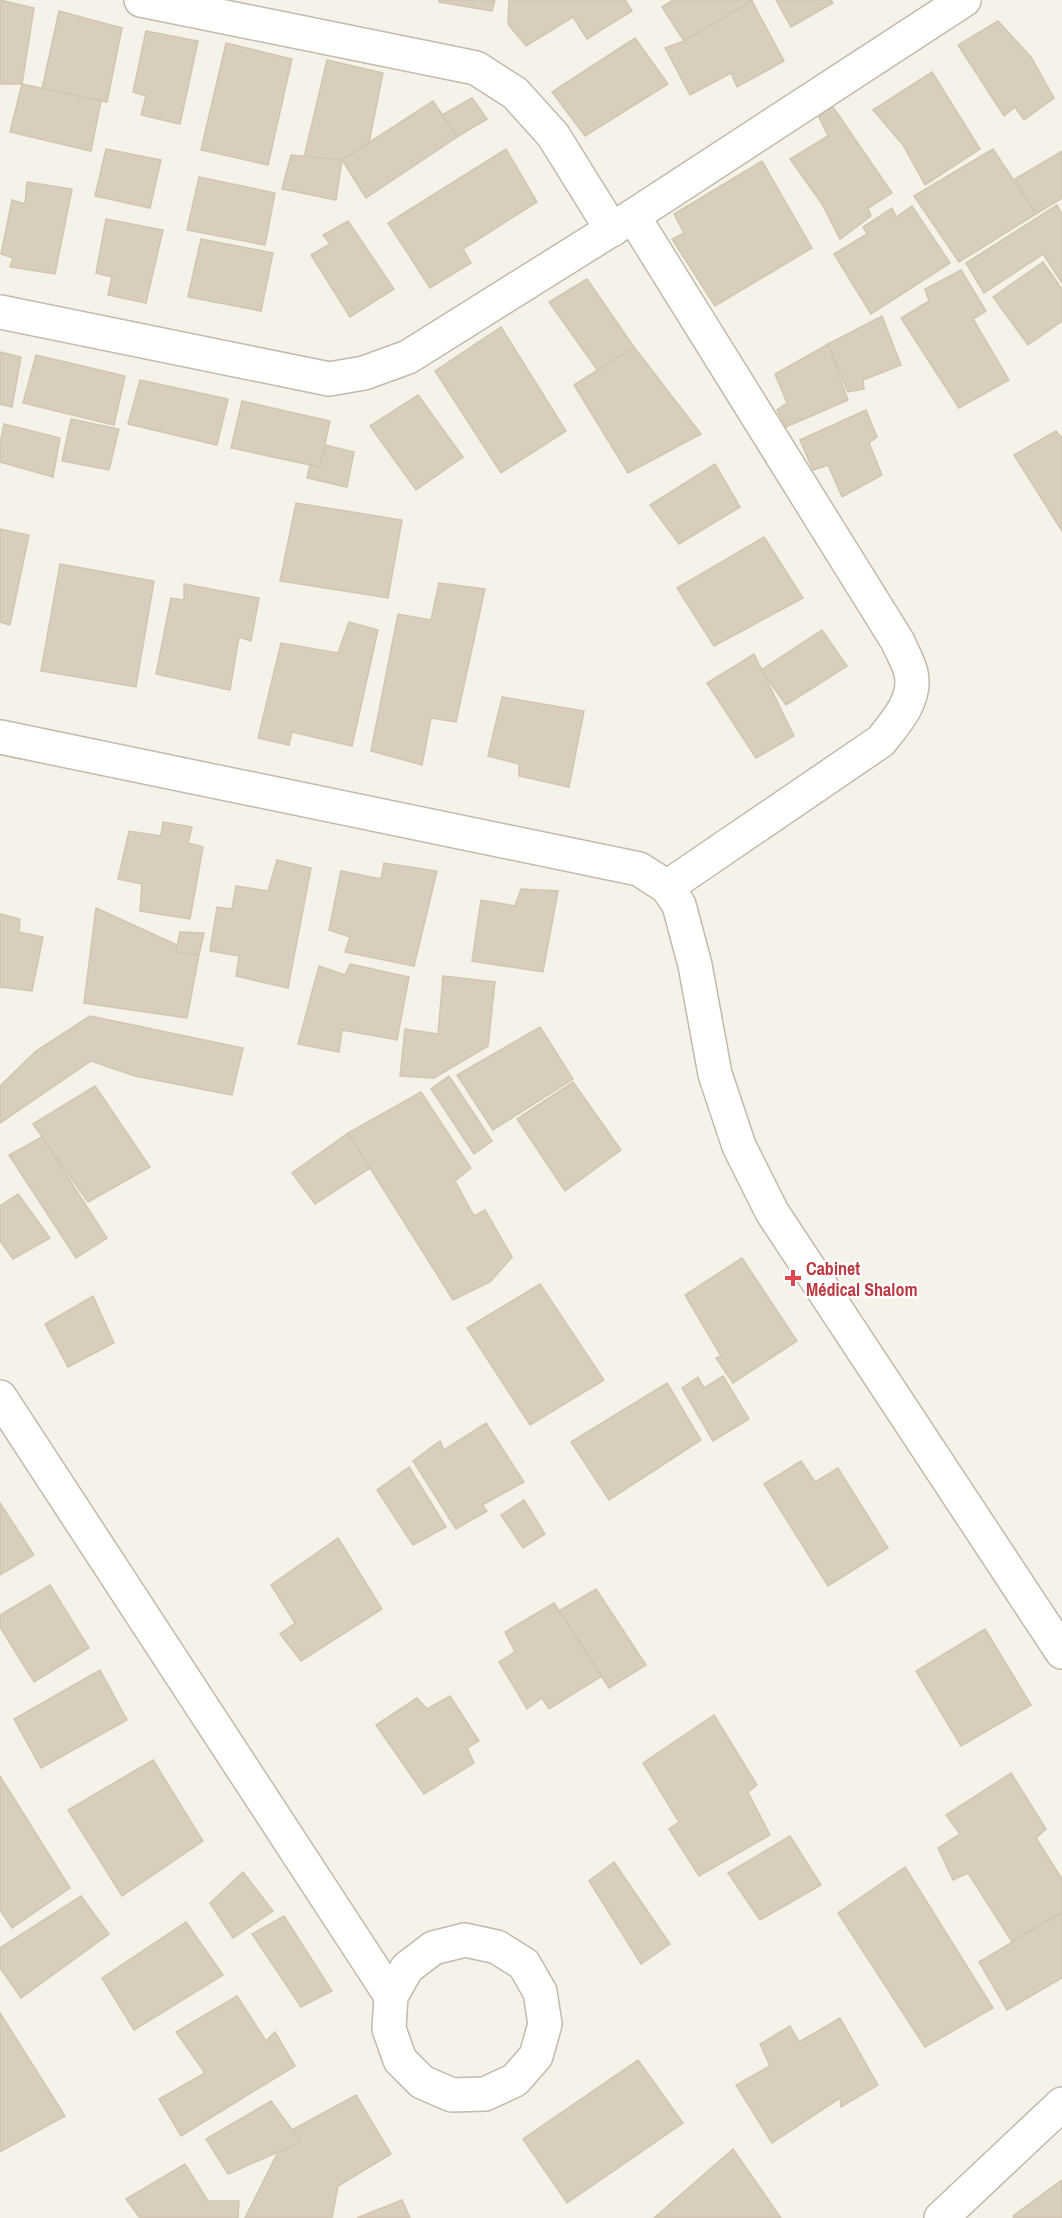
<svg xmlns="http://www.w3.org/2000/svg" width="1062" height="2218" viewBox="0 0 1062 2218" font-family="'Archivo Narrow',sans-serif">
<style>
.building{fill:#d8cebd;stroke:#d3c6b0;stroke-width:1.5}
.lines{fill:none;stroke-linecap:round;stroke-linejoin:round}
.minor-casing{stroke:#c2baaa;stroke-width:36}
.minor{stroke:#fff;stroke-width:33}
.health-dot{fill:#e0444e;stroke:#fff;stroke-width:2}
.labels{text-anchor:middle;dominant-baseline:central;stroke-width:4.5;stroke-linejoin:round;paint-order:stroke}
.health-label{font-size:18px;font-weight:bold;fill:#be3a42;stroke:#fff;text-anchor:start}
</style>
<rect width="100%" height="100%" fill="#f5f2e9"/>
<g class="building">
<path d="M0 0 34 8 22 84H0Z"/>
<path d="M439 0H495L492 11 439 2Z"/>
<path d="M509 0H625L632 11 587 39 573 17 526 46 508 24Z"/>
<path d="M673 0H751L752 1 684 41 662 7Z"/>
<path d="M776 0H831L833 3 791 27Z"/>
<path d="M752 1 784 61 737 87 731 73 690 95 665 48 684 41Z"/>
<path d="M59 11 122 28 107 102 42 89Z"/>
<path d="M998 21 1031 57 1054 98 1024 120 1015 107 1004 116 958 45Z"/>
<path d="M146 31 198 41 180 124 141 115 146 96 133 92Z"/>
<path d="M635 38 668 84 585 136 552 92Z"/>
<path d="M226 43 292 59 268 165 201 150Z"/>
<path d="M327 60 383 73 369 143 342 160 304 157Z"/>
<path d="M932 72 980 149 925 185 903 145 873 110Z"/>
<path d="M22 84 101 101 91 151 10 132Z"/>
<path d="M472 98 487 119 457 137 442 115Z"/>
<path d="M433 101 457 137 366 198 342 160Z"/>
<path d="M833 107 892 193 868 208 871 216 840 239 822 204 790 159 828 136 819 117Z"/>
<path d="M106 149 161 160 150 208 95 196Z"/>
<path d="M506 149 537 202 463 249 471 263 430 288 388 223Z"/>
<path d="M993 149 1036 214 959 262 914 196Z"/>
<path d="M1062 151V198L1036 214 1015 179Z"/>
<path d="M291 155 342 160 336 200 282 189Z"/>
<path d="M762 161 812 248 715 306 672 239 684 233 674 214Z"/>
<path d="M199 177 275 193 265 245 187 230Z"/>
<path d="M27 182 72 189 55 274 10 267 13 258 1 254 12 200 25 204Z"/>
<path d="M1057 205 1062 214V283L1043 254 984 293 966 263Z"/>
<path d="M912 206 950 263 871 314 834 254 867 234 863 227 892 208 896 217Z"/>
<path d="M106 219 163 230 146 303 108 295 112 277 96 273Z"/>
<path d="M348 221 394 289 350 317 311 255 330 244 323 235Z"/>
<path d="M201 239 273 253 261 311 188 297Z"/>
<path d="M1043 262 1062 289V321L1028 345 993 297Z"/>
<path d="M961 270 986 311 973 319 1009 380 959 408 901 318 929 301 925 289Z"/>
<path d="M587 279 634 347 598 371 549 302Z"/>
<path d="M882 316 901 365 863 380 864 389 848 392 828 344Z"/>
<path d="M501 327 566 431 501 473 435 371Z"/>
<path d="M828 344 848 400 786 427 777 410 787 403 775 374Z"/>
<path d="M634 347 701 434 628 473 574 385Z"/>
<path d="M0 352 21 357 12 407 0 404Z"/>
<path d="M36 355 125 376 114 425 23 403Z"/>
<path d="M140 380 228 399 217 445 128 424Z"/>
<path d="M418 395 463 457 416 490 370 426Z"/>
<path d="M242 401 330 421 320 467 231 448Z"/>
<path d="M866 410 877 437 869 443 882 475 842 497 828 465 813 470 800 440Z"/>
<path d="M71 419 119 429 109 470 62 461Z"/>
<path d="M4 424 60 438 53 477 0 462V444Z"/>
<path d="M1056 431 1062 438V531L1014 455Z"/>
<path d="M325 445 354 452 347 487 307 478 310 465 320 467Z"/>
<path d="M715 464 740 507 679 544 650 505Z"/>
<path d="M296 503 402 520 388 598 280 581Z"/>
<path d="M0 529 29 535 10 625 0 622Z"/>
<path d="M764 537 803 598 714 646 677 588Z"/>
<path d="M60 564 154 581 136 687 41 671Z"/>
<path d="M439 583 485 589 456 722 431 718 422 765 371 751 398 614 431 620Z"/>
<path d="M184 584 259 598 251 641 239 637 230 690 156 674 171 598 184 600Z"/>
<path d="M349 622 378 630 352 746 292 732 289 745 258 738 281 643 338 653Z"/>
<path d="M822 630 847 666 786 705 761 670Z"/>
<path d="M754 654 794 736 756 758 707 683Z"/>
<path d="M502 697 584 711 569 787 519 776V764L488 756Z"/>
<path d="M163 822 192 827 188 843 203 847 190 919 140 911 142 884 118 879 129 831 161 836Z"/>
<path d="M277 860 311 868 288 988 236 976 239 956 210 951 217 907 232 909 236 886 268 891Z"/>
<path d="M384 863 437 871 414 966 345 952 350 937 329 930 341 871 381 879Z"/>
<path d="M521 889 558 891 543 972 472 961 481 900 515 906Z"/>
<path d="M96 908 199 955 187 1018 84 1003Z"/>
<path d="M0 914 20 919 19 932 43 937 32 991 0 987Z"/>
<path d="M180 932 204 933 199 955 176 952Z"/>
<path d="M350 964 409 977 397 1040 342 1030 339 1052 298 1044 319 966 345 975Z"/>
<path d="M443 976 495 982 488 1046 434 1078 400 1076 405 1029 438 1034Z"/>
<path d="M90 1016 243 1048 232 1095 135 1076 91 1061 0 1123V1086L36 1051Z"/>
<path d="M540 1027 573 1079 493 1130 457 1075Z"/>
<path d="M449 1076 492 1141 474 1154 431 1089Z"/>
<path d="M573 1082 621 1150 565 1191 517 1119Z"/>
<path d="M95 1086 150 1167 88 1202 33 1124Z"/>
<path d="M421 1092 471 1168 455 1181 474 1216 485 1210 512 1257 490 1282 453 1300 348 1133Z"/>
<path d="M348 1133 370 1168 315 1204 292 1173Z"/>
<path d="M42 1137 107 1238 76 1258 9 1155Z"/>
<path d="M18 1194 50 1238 13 1259 0 1241V1206Z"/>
<path d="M742 1258 797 1341 733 1383 716 1358 721 1356 685 1295Z"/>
<path d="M540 1284 604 1380 530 1425 467 1328Z"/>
<path d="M93 1296 114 1343 68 1367 45 1324Z"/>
<path d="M723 1376 749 1419 713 1441 682 1388 698 1377 704 1388Z"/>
<path d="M667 1383 701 1440 609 1500 571 1442Z"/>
<path d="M486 1423 524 1482 482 1505 487 1511 456 1529 413 1461 440 1441 444 1450Z"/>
<path d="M801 1461 815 1482 838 1468 888 1548 828 1586 764 1484Z"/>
<path d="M409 1467 446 1527 413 1545 377 1490Z"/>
<path d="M524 1500 545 1534 523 1548 501 1515Z"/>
<path d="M0 1503 34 1555 0 1575Z"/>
<path d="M338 1538 382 1609 301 1661 280 1634 295 1623 271 1585Z"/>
<path d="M50 1585 89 1648 34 1682 0 1627V1615Z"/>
<path d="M596 1589 646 1665 609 1688 559 1611Z"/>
<path d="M554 1603 602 1676 549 1709 542 1698 527 1709 499 1662 515 1652 505 1632Z"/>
<path d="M985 1629 1031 1705 961 1746 916 1671Z"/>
<path d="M100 1670 127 1720 41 1768 14 1719Z"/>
<path d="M450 1696 479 1741 467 1748 474 1763 424 1794 376 1725 417 1698 427 1709Z"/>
<path d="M714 1715 757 1785 748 1792 770 1835 699 1876 669 1829 679 1822 643 1763Z"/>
<path d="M153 1760 203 1841 122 1896 68 1810Z"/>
<path d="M1011 1773 1046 1829 1036 1838 1062 1879V1912L1012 1942 968 1873 953 1880 938 1848 960 1834 946 1815Z"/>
<path d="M0 1776 70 1888 12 1928 0 1910Z"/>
<path d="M790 1836 821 1885 760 1920 728 1873Z"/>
<path d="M614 1862 670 1944 641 1964 589 1881Z"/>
<path d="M905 1867 993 2008 925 2047 838 1913Z"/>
<path d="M243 1872 273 1911 233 1938 210 1903Z"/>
<path d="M81 1896 109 1934 21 1998 0 1968V1948Z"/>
<path d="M1062 1912V1978L1007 2010 979 1962Z"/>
<path d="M284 1916 332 1991 301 2007 252 1934Z"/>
<path d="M186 1922 223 1975 134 2030 102 1978Z"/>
<path d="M237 1996 266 2041 275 2032 295 2066 181 2136 159 2099 205 2073 176 2032Z"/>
<path d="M0 2013 65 2116 0 2152Z"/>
<path d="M840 2018 878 2085 841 2107 840 2098 772 2143 736 2085 770 2066 760 2044 790 2026 799 2042Z"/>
<path d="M638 2060 683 2123 567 2203 523 2139Z"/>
<path d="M356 2095 391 2154 338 2186 332 2218H245L288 2132Z"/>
<path d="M271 2101 301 2142 228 2174 206 2139Z"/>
<path d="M733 2149 781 2218H654Z"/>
<path d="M185 2164 208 2201H239L238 2218H140L126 2199Z"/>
<path d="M1062 2180V2218H1014L1013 2216Z"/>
<path d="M402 2200 410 2218H357Z"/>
</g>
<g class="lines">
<defs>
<g id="minor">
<path d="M141 0 476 68 515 93 553 135 612 230"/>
<path d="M633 216 898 642C902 652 909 663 911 673 917 699 896 722 881 741L667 887"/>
<path d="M0 312 329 379 364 373 408 357 633 216 964 0"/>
<path d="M0 737 639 869 667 887 679 905 695 965 715 1074 739 1146 772 1212 1062 1652"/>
<path d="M0 1397 391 1996 389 2029 400 2060 422 2082 452 2095 485 2094 515 2080 536 2056 545 2024 540 1992 524 1964 497 1947 465 1940 433 1948 407 1968 391 1996"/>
<path d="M941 2218 1062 2104"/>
</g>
</defs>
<use href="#minor" class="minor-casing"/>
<use href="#minor" class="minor"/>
</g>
<path class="health-dot" d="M790 1269h6v6h6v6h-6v6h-6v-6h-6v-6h6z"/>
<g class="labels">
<g class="health-label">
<text x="806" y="1268">Cabinet<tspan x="806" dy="21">Médical Shalom</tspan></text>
</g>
</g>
</svg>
